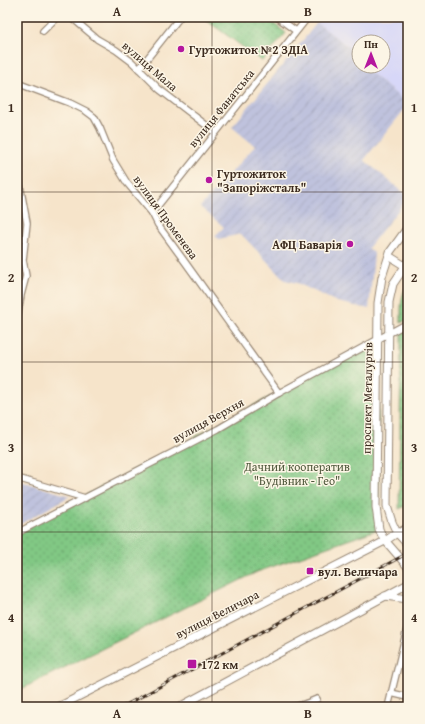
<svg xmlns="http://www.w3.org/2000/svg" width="425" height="724" viewBox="0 0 425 724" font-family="'Gentium Book Plus',serif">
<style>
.built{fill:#d7d7f8}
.industrial{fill:url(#industrial-furrows)}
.grass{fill:url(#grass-dots);stroke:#5e7951}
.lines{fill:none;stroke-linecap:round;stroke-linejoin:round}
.minor-casing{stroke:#988774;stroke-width:8}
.major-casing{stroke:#988774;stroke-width:9}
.minor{stroke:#fff;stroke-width:5.5}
.major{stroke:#fff;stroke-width:7}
.rail-casing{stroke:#3b2a1e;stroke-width:3}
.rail{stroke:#fcf5e5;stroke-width:1.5;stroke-dasharray:4.5;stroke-linecap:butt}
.grid{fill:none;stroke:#3b2a1e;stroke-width:1;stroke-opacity:0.55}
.poi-dot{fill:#b5179e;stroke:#fcf5e5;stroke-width:1.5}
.labels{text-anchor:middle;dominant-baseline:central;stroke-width:3;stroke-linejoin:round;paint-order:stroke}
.poi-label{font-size:12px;font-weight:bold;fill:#3b2a1e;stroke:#fcf5e5;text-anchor:start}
.street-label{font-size:12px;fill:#3b2a1e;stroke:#fcf5e5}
.park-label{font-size:12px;fill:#50593d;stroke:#fcf5e5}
.neatline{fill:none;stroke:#3b2a1e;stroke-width:1.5}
.grid-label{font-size:13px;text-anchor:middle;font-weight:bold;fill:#3b2a1e}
</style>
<defs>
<pattern id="industrial-furrows" width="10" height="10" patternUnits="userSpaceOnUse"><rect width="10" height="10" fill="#bfc2dd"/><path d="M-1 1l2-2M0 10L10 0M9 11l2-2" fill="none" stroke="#a5a7bd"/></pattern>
<pattern id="grass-dots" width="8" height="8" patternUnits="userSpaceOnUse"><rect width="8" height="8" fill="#81c884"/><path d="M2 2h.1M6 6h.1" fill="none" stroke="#6ba36b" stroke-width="1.8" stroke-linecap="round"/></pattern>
</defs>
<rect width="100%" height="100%" fill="#fcf5e5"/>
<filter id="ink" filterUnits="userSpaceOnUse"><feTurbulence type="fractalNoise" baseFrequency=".025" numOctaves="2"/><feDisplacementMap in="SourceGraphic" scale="8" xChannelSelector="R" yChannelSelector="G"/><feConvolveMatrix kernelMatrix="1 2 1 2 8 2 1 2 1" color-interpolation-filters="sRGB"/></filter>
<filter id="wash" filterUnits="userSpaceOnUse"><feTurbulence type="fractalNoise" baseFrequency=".012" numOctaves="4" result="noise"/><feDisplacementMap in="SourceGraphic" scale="16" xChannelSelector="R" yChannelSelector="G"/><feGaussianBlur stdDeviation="0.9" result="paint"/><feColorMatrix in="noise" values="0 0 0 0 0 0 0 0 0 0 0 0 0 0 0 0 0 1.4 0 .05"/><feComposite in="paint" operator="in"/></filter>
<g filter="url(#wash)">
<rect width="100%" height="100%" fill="#f6e4ca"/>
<path class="built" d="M322 17H403L408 21V104L369 72 373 67 372 66H383V42H359V55L317 23Z"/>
<g class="industrial">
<path d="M317 23 359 55V66H372L374 67 369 72 408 104V105L364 160 408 196V198L368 248 374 253 369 309 337 302 297 283 285 280 241 234 219 239 215 236 224 227 200 207 255 146 232 127Z"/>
<path d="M17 480 70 496 17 526Z"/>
</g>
<g class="grass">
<path d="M202 17H265L286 33 262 61Z"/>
<path d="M408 283V319L401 323C401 306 400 298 408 283Z"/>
<path d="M408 328V505L399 509 401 332Z"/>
<path d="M378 339 379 529 257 572 17 691V532Z"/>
</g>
</g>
<g filter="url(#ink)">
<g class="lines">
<defs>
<g id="minor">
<path d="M71 17 97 39 116 50 132 62 159 89 215 132"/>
<path d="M277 17 296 31"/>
<path d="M43 31 57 17"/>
<path d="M139 69 180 17"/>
<path d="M17 83 70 103 86 111 94 117 100 128 113 160 127 183 152 213 158 225 185 262 279 393"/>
<path d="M17 169 27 223 23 260 26 276 21 295 17 319"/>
<path d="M152 213 308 17"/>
<path d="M17 478 85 498"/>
<path d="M17 533 218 429 279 393 408 323"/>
<path d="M397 533 408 527"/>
<path d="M391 693 408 697"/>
<path d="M292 707C301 706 308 703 317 699"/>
<path d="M388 707 408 625"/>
</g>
<g id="major">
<path d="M408 227 390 252 382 277 378 303 376 507 379 529 383 538 408 567"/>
<path d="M389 256 405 266"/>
<path d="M408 262 393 284 389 302 387 506 392 522 397 533 408 545"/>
<path d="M385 596 408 599"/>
<path d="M58 707 385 541 397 533"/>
<path d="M179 707 408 584"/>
</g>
</defs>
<use href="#minor" class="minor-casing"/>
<use href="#major" class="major-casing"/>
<use href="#minor" class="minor"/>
<use href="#major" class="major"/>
<defs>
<path id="rail" d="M122 707 408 553"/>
</defs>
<use href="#rail" class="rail-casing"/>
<use href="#rail" class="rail"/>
</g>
</g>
<path class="grid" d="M212 17V707M17 192H408M17 362H408M17 532H408"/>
<g class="poi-dot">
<circle cx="181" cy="49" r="4"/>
<circle cx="209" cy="180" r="4"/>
<circle cx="350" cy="244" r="4"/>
<rect x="306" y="567" width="8" height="8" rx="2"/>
<rect x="187" y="659" width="10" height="10" rx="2"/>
</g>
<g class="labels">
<g class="poi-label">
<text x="189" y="49">Гуртожиток №2 ЗДІА</text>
<text x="217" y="173">Гуртожиток<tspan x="217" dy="14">"Запоріжсталь"</tspan></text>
<text x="342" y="244" text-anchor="end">АФЦ Баварiя</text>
<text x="318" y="571">вул. Величара</text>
<text x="201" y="664">172 км</text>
</g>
<g class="street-label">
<text transform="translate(150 66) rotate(41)">вулиця Мала</text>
<text transform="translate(221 108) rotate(-51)">вулиця Фанатська</text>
<text transform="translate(166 217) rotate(54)">вулиця Променева</text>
<text transform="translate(367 398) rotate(-89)">проспект Металургів</text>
<text transform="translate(208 420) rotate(-29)">вулиця Верхня</text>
<text transform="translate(217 614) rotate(-27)">вулиця Величара</text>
</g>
<g class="park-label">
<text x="297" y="466">Дачний кооператив<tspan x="297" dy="14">"Будівник - Гео"</tspan></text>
</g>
</g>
<rect width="425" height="724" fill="none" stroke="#fcf5e5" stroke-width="44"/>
<g transform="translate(371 54)"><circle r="19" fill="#fcf5e5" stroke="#afa495"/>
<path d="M0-3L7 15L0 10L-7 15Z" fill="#b5179e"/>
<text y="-6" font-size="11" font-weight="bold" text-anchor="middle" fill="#3b2a1e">Пн</text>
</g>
<rect x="22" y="22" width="381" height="680" class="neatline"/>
<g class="grid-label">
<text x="117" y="16">A</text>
<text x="308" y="16">B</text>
<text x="11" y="112">1</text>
<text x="414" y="112">1</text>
<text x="11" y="282">2</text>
<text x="414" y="282">2</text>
<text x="11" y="452">3</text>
<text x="414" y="452">3</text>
<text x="11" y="622">4</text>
<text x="414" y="622">4</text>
<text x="117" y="718">A</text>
<text x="308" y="718">B</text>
</g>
</svg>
